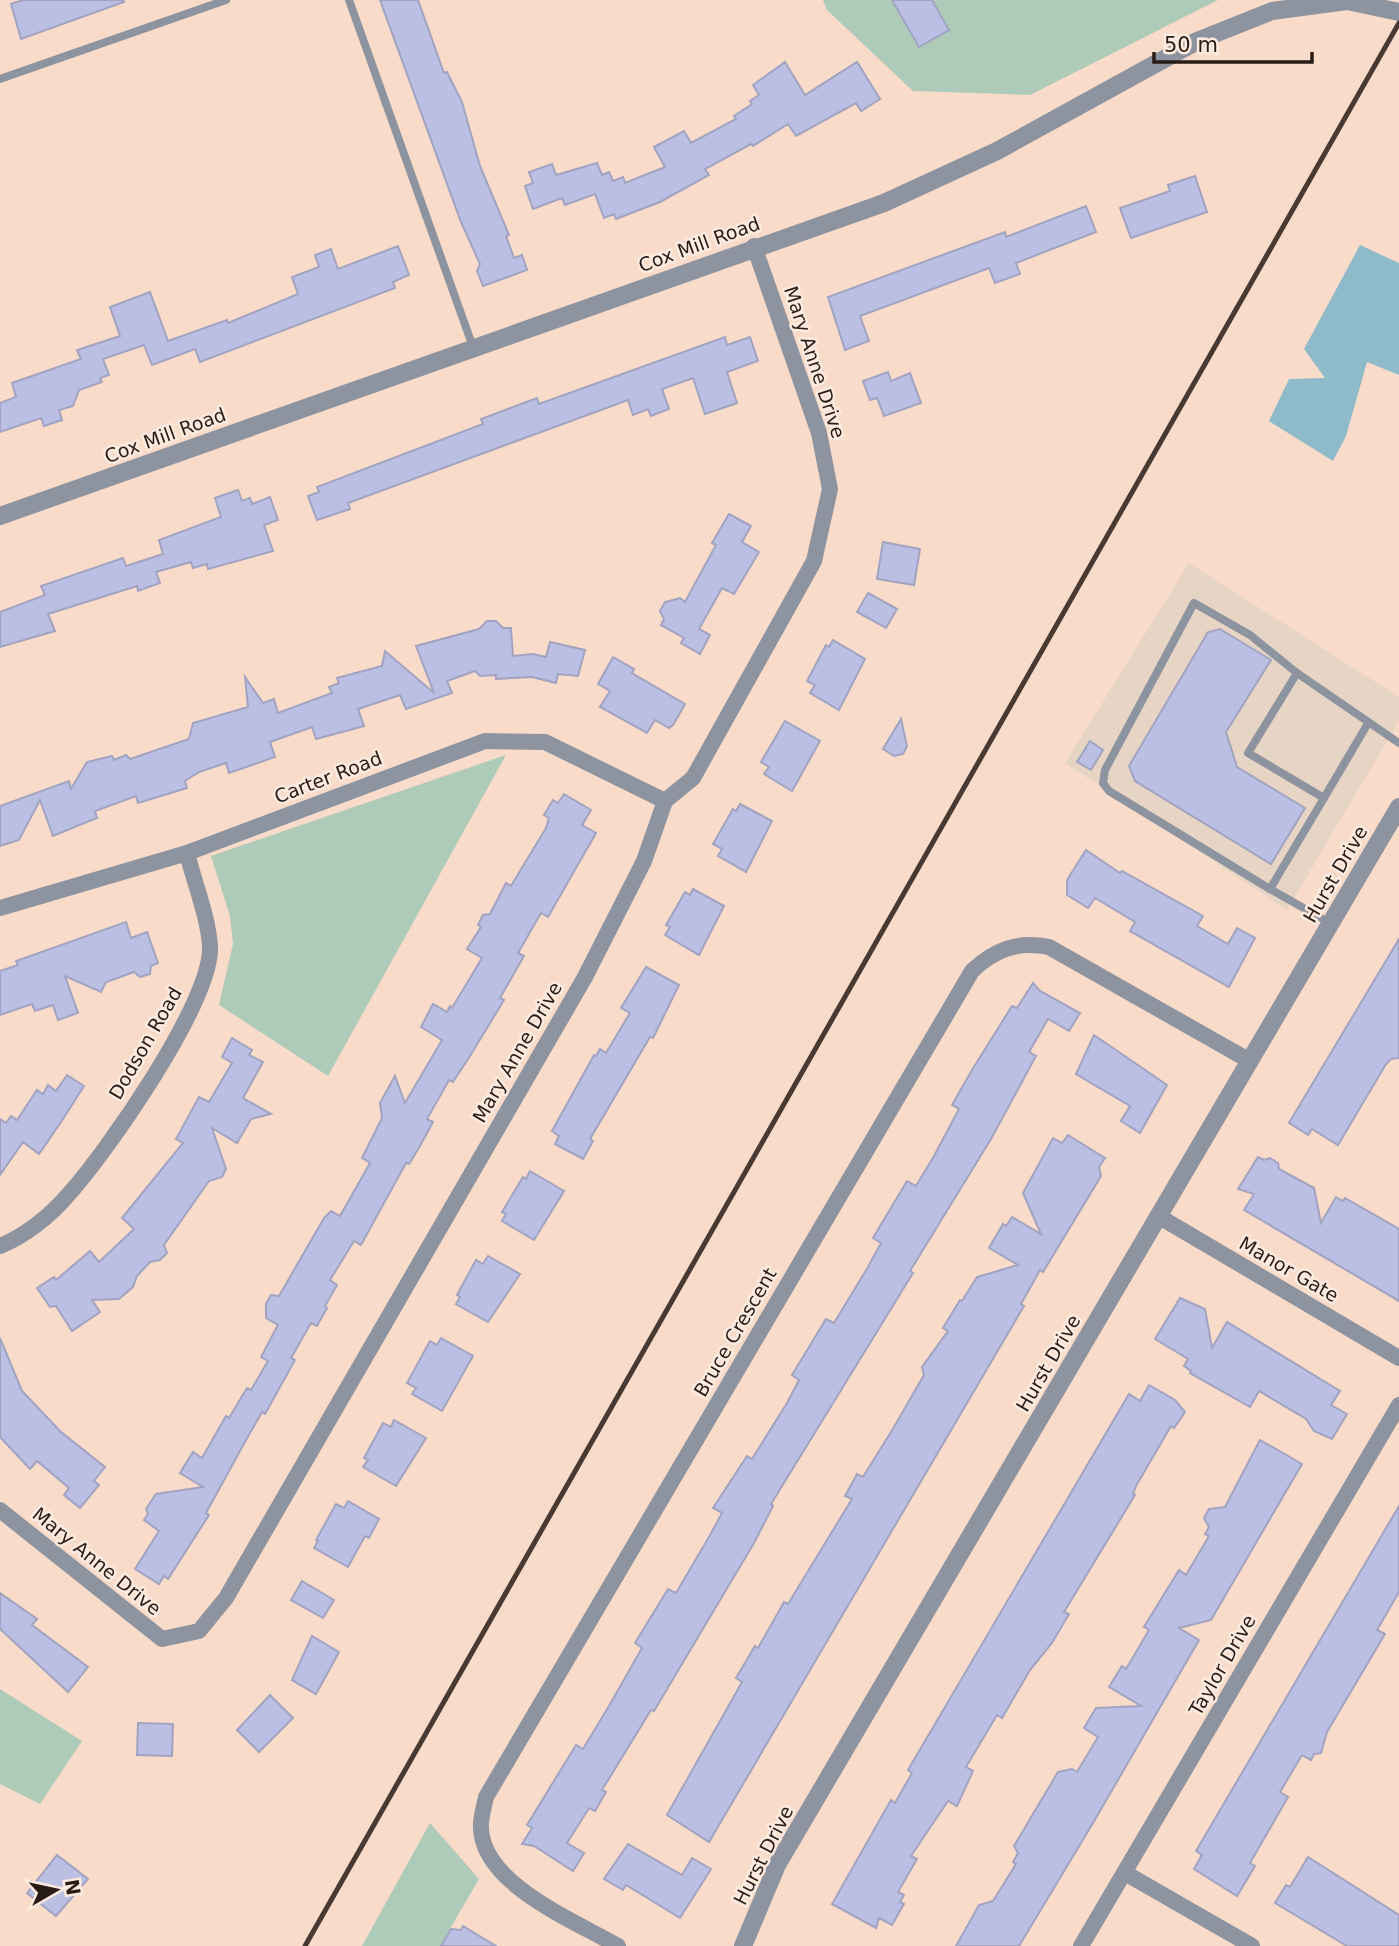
<svg xmlns="http://www.w3.org/2000/svg" width="1399" height="1946" viewBox="0 0 1399 1946" font-family="'DejaVu Sans',sans-serif">
<style>
.commercial{fill:#e6d5c4}
.green{fill:#aecab8}
.water{fill:#8ebaca}
.building{fill:#bcbfe4;stroke:#a1a3c0;stroke-width:2}
.lines{fill:none;stroke-linecap:round;stroke-linejoin:round}
.service{stroke:#8d939f;stroke-width:8}
.minor{stroke:#8d939f;stroke-width:16}
.tertiary{stroke:#8d939f;stroke-width:18}
.rail{stroke:#483a32;stroke-width:5}
.labels{text-anchor:middle;dominant-baseline:central;stroke-width:5;stroke-linejoin:round;paint-order:stroke}
.street-label{font-size:19px;fill:#281d16;stroke:#feebe0}
</style>
<rect width="100%" height="100%" fill="#f9dbc9"/>
<path class="commercial" d="M1189 563 1399 697V721L1287 910 1065 763Z"/>
<g class="green">
<path d="M823 0H1218L1030 95 913 91 827 10Z"/>
<path d="M506 755 328 1076 219 1005 233 944 230 916 211 856Z"/>
<path d="M0 1689 82 1741 40 1804 0 1784Z"/>
<path d="M430 1823 479 1879 440 1946H362Z"/>
</g>
<path class="water" d="M1360 245 1399 263V375L1367 362 1346 436 1333 461 1269 421 1289 379 1325 378 1304 349Z"/>
<g class="building">
<path d="M23 0H123L124 2 21 39 11 4Z"/>
<path d="M380 0H418L444 73 447 72 462 102 480 166 509 235 506 236 514 258 522 255 527 270 483 286 477 271 480 264 461 222Z"/>
<path d="M892 0H932L949 30 919 47Z"/>
<path d="M785 62 805 95 857 62 880 99 861 111 856 103 796 136 788 124 753 146 751 144 705 169 709 175 660 202 616 219 614 214 604 218 595 194 565 205 562 198 533 209 525 186 533 183 529 172 552 164 556 175 597 163 602 175 609 172 613 181 623 177 625 183 665 167 654 147 684 131 691 143 736 119 734 116 752 104 750 101 759 95 753 85Z"/>
<path d="M1195 176 1207 212 1131 238 1120 208 1170 191 1168 185Z"/>
<path d="M1086 206 1096 232 1016 263 1020 274 995 283 989 268 860 316 869 341 845 350 828 297 1005 232 1006 237Z"/>
<path d="M398 246 409 275 393 282 395 288 200 362 195 349 152 365 144 345 103 359 109 375 100 378 102 382 79 390 73 406 59 410 62 420 44 426 41 418 0 432V403L16 397 12 383 81 359 77 350 120 336 110 307 150 292 168 341 227 320 228 323 298 294 292 277 319 267 315 255 331 249 338 269Z"/>
<path d="M725 337 727 345 750 337 758 361 727 372 737 403 705 414 693 378 662 389 669 409 651 416 648 409 633 415 628 400 348 503 350 509 317 520 308 496 319 492 317 487 483 424 481 419 537 398 539 404Z"/>
<path d="M888 372 891 381 910 373 921 403 884 416 877 398 870 400 863 381Z"/>
<path d="M238 490 242 501 250 498 252 504 270 497 278 520 264 525 273 551 208 569 207 564 193 568 191 562 156 572 160 583 138 591 137 586 48 614 55 631 0 647V612L45 595 41 586 123 558 126 566 163 554 159 540 221 517 215 498Z"/>
<path d="M729 514 751 526 742 542 759 552 734 594 722 588 699 629 710 635 700 654 681 643 684 638 661 625 664 619 660 611 665 602 680 598 685 602 716 545 712 543Z"/>
<path d="M883 542 920 549 914 585 877 579Z"/>
<path d="M868 593 897 609 886 628 857 612Z"/>
<path d="M487 621H496L503 628H511L513 656 533 654 546 657 550 642 585 650 578 676 558 674 556 683 532 677 496 679V675L480 676 475 671 447 681 452 693 406 709 400 695 358 709 364 726 316 739 312 727 270 742 275 757 229 773 226 763 199 772 185 781 187 788 138 803 136 796 95 811 97 818 53 836 40 800 19 840 0 846V806L69 781 71 789 87 762 112 756 114 760 126 755 130 759 189 739 193 723 248 707 245 677 263 703 274 699 278 713 332 693 329 687 339 683 337 678 382 666 385 651 434 693 416 646 479 629Z"/>
<path d="M1220 629 1271 660 1226 732 1237 767 1305 808 1271 864 1135 781 1129 766 1208 632Z"/>
<path d="M833 640 865 659 839 710 810 693 815 685 807 681 826 645 829 647Z"/>
<path d="M613 657 634 669 632 673 685 704 673 725 669 728 655 720 647 733 600 707 610 691 598 684Z"/>
<path d="M901 719 907 746 903 754 894 756 883 749Z"/>
<path d="M785 721 820 741 792 791 764 774 769 767 761 762Z"/>
<path d="M1090 741 1103 750 1091 770 1077 762Z"/>
<path d="M564 794 591 810 582 825 596 833 548 917 541 913 518 953 524 956 500 998 504 1000 470 1056 453 1082 449 1080 427 1119 433 1122 420 1146 409 1164 406 1163 361 1245 354 1241 330 1280 337 1285 325 1306 327 1308 317 1326 311 1323 291 1358 295 1360 265 1414 262 1412 246 1440 206 1513 209 1515 168 1579 164 1576 159 1584 135 1569 159 1531 144 1520 148 1514 146 1509 156 1494 203 1487 180 1473 193 1452 202 1458 226 1416 229 1418 247 1388 251 1390 268 1361 261 1357 278 1325 266 1318V1304L271 1295 279 1296 324 1218 331 1211 340 1216 370 1163 362 1158 382 1118 380 1103 395 1076 405 1103 442 1040 421 1027 433 1004 447 1012 450 1006 452 1008 482 958 467 949 481 927 478 925 483 915 490 914 506 883 511 886 546 828 549 818 544 815 553 800 558 803Z"/>
<path d="M740 804 772 821 746 872 718 856 722 849 713 844 733 809 736 811Z"/>
<path d="M1086 850 1120 873 1122 871 1203 916 1197 926 1228 944 1237 928 1255 938 1229 987 1130 931 1135 922 1095 898 1088 908 1067 895V880Z"/>
<path d="M693 889 724 906 699 955 665 935 670 927 666 925 685 892 690 895Z"/>
<path d="M126 922 131 938 147 932 158 963 151 966 150 974 140 977 134 972 112 980 106 982 101 992 65 976 78 1013 58 1020 53 1005 35 1011 32 1004 0 1015V971L18 965 16 961Z"/>
<path d="M1399 939V1058L1391 1059 1386 1064 1338 1145 1312 1129 1308 1135 1289 1123Z"/>
<path d="M646 967 679 985 653 1038 650 1037 590 1139 593 1141 583 1159 555 1144 559 1136 552 1131 594 1055 596 1056 600 1049 606 1053 630 1013 621 1008Z"/>
<path d="M1033 983 1040 991 1080 1013 1069 1031 1048 1019 1029 1052 1036 1056 991 1139 910 1271 913 1273 771 1504 773 1506 754 1543 654 1711 651 1710 602 1790 606 1792 595 1811 589 1808 567 1843 584 1853 573 1871 534 1846 522 1844 532 1828 527 1825 576 1745 583 1749 609 1706 642 1648 635 1643 668 1589 676 1593 709 1537 722 1513 713 1508 747 1456 752 1459 787 1403 799 1380 792 1375 826 1319 834 1323 868 1267 881 1243 873 1238 907 1181 916 1186 934 1156 959 1109 952 1105 972 1070 1012 1006 1017 1008Z"/>
<path d="M1094 1035 1167 1085 1140 1133 1121 1121 1130 1106 1076 1074Z"/>
<path d="M232 1038 252 1050 249 1055 263 1062 243 1098 271 1114 251 1119 237 1143 212 1128 226 1169 222 1177 209 1181 164 1245 167 1253 160 1260 150 1262 137 1276 133 1287 119 1299 92 1300 100 1312 72 1331 56 1306 50 1307 37 1288 54 1277 56 1280 90 1251 99 1262 134 1229 122 1218 183 1143 176 1139 199 1097 209 1102 232 1063 222 1057Z"/>
<path d="M67 1075 84 1086 63 1119 39 1154 23 1142 0 1175V1119L6 1123 11 1116 17 1120 37 1090 43 1094 48 1085 56 1091Z"/>
<path d="M1068 1135 1105 1158 1099 1167 1101 1176 1043 1272 1040 1270 1021 1304 1024 1306 709 1842 667 1815 742 1682 736 1678 755 1646 758 1648 784 1602 788 1604 852 1499 845 1496 857 1474 863 1477 894 1427 924 1375 922 1367 948 1331 943 1328 960 1300 962 1301 977 1277 1018 1265 989 1248 1003 1224 1006 1226 1012 1217 1041 1234 1023 1193 1053 1138 1062 1143Z"/>
<path d="M1258 1157 1264 1160 1270 1158 1278 1163 1279 1169 1314 1188 1321 1223 1336 1197 1343 1201 1345 1198 1399 1229V1301L1244 1210 1254 1194 1238 1189Z"/>
<path d="M530 1171 564 1191 534 1240 502 1221 506 1214 502 1212 523 1177 526 1179Z"/>
<path d="M488 1256 520 1274 488 1322 456 1304 460 1297 457 1295 476 1260 483 1264Z"/>
<path d="M1180 1298 1205 1309 1212 1348 1227 1322 1340 1391 1331 1405 1347 1414 1332 1439 1314 1431 1306 1419 1259 1391 1250 1407 1190 1373 1191 1371 1184 1366 1188 1359 1155 1339Z"/>
<path d="M0 1338 22 1391 61 1432 105 1467 94 1481 99 1485 80 1508 64 1495 69 1488 37 1461 30 1469 0 1437Z"/>
<path d="M441 1338 473 1356 442 1411 412 1394 416 1388 407 1383 430 1341 437 1345Z"/>
<path d="M1149 1385 1175 1400 1185 1412 1174 1428 1171 1426 1136 1486 1133 1494 1135 1495 1064 1612 1069 1614 1052 1643 1030 1670 1002 1718 997 1715 966 1767 973 1771 957 1806 948 1801 911 1856 917 1859 898 1892 904 1895 900 1902 904 1904 892 1925 879 1918 876 1928 832 1904 891 1800 895 1803 912 1773 908 1770 1129 1394 1140 1401Z"/>
<path d="M394 1420 426 1438 396 1486 363 1467 368 1460 364 1458 383 1423 391 1427Z"/>
<path d="M1260 1440 1302 1464 1211 1620 1179 1628 1199 1640 1093 1823 1019 1946H956L979 1905 993 1901 1016 1864 1013 1862 1018 1853 1014 1846 1058 1772 1072 1769 1077 1772 1098 1737 1084 1728 1096 1708 1141 1706 1109 1687 1122 1666 1126 1669 1149 1630 1144 1627 1179 1570 1186 1575 1209 1536 1205 1534 1209 1527 1204 1518 1209 1509 1225 1507Z"/>
<path d="M348 1501 379 1519 369 1538 365 1536 348 1567 314 1548 318 1541 316 1540 336 1504 344 1508Z"/>
<path d="M1399 1506V1592L1377 1630 1385 1634 1327 1732 1321 1753 1314 1754 1311 1760 1302 1755 1280 1792 1288 1797 1250 1863 1255 1866 1237 1896 1194 1869 1202 1855 1196 1851Z"/>
<path d="M302 1581 334 1600 323 1618 291 1600Z"/>
<path d="M0 1593 37 1619 32 1625 88 1667 68 1692 0 1629Z"/>
<path d="M312 1636 339 1652 316 1694 292 1680Z"/>
<path d="M270 1695 293 1718 259 1752 237 1730Z"/>
<path d="M138 1723 173 1724 172 1756 137 1755Z"/>
<path d="M628 1844 682 1875 692 1858 711 1869 680 1918 626 1885 623 1890 604 1879Z"/>
<path d="M57 1855 88 1879 56 1916 27 1893Z"/>
<path d="M1308 1857 1399 1915V1946H1347L1275 1903 1286 1885 1290 1887Z"/>
<path d="M463 1926 496 1946H441L451 1929 461 1930Z"/>
</g>
<g class="lines">
<g class="service">
<path d="M349 0 473 347"/>
<path d="M0 79 226 0"/>
<path d="M1324 798 1367 725"/>
<path d="M1270 889 1109 791 1103 783 1105 770 1194 603 1250 635 1297 673"/>
<path d="M1330 923 1270 889 1324 798 1248 753 1297 673 1399 743"/>
</g>
<g class="minor">
<path d="M0 908 187 853 485 741 545 742 665 801"/>
<path d="M1158 1216 1399 1358"/>
<path d="M0 1246C25 1236 50 1216 68 1195 106 1153 213 1001 210 946 208 916 194 882 187 853"/>
<path d="M0 1510 162 1639 199 1631 226 1598 585 977 644 861 665 801 693 778 814 561 830 489 819 433 754 246"/>
<path d="M1125 1873 1252 1946"/>
<path d="M618 1946C575 1921 484 1885 481 1829 480 1819 484 1807 486 1797L972 971C995 949 1018 941 1049 947L1250 1061"/>
<path d="M1081 1946 1399 1405"/>
</g>
<g class="tertiary">
<path d="M0 516 884 203 997 151 1197 41 1272 11 1347 1 1399 12"/>
<path d="M743 1946 777 1865 1399 807"/>
</g>
<path class="rail" d="M305 1946 1399 23"/>
</g>
<g class="labels">
<g class="street-label">
<text transform="translate(699 244) rotate(-20)">Cox Mill Road</text>
<text transform="translate(815 362) rotate(72)">Mary Anne Drive</text>
<text transform="translate(165 435) rotate(-20)">Cox Mill Road</text>
<text transform="translate(328 777) rotate(-21)">Carter Road</text>
<text transform="translate(1335 874) rotate(-60)">Hurst Drive</text>
<text transform="translate(145 1043) rotate(-60)">Dodson Road</text>
<text transform="translate(517 1052) rotate(-60)">Mary Anne Drive</text>
<text transform="translate(1289 1269) rotate(30)">Manor Gate</text>
<text transform="translate(735 1332) rotate(-60)">Bruce Crescent</text>
<text transform="translate(1048 1363) rotate(-60)">Hurst Drive</text>
<text transform="translate(97 1561) rotate(39)">Mary Anne Drive</text>
<text transform="translate(1222 1665) rotate(-60)">Taylor Drive</text>
<text transform="translate(763 1855) rotate(-63)">Hurst Drive</text>
</g>
</g>
<g transform="translate(56 1890) rotate(81)" stroke="#feebe0" stroke-width="5" paint-order="stroke">
<path d="M0-5L12 26L0 18L-12 26Z" fill="#281d16"/>
<text y="-10" font-size="19" font-weight="bold" text-anchor="middle" fill="#281d16">N</text>
</g>
<path d="M1154 52v10h158v-10" fill="none" stroke="#281d16" stroke-width="3.5"/>
<text x="1164" y="52" font-size="21" fill="#281d16" stroke="#feebe0" stroke-width="5" paint-order="stroke">50 m</text>
</svg>
